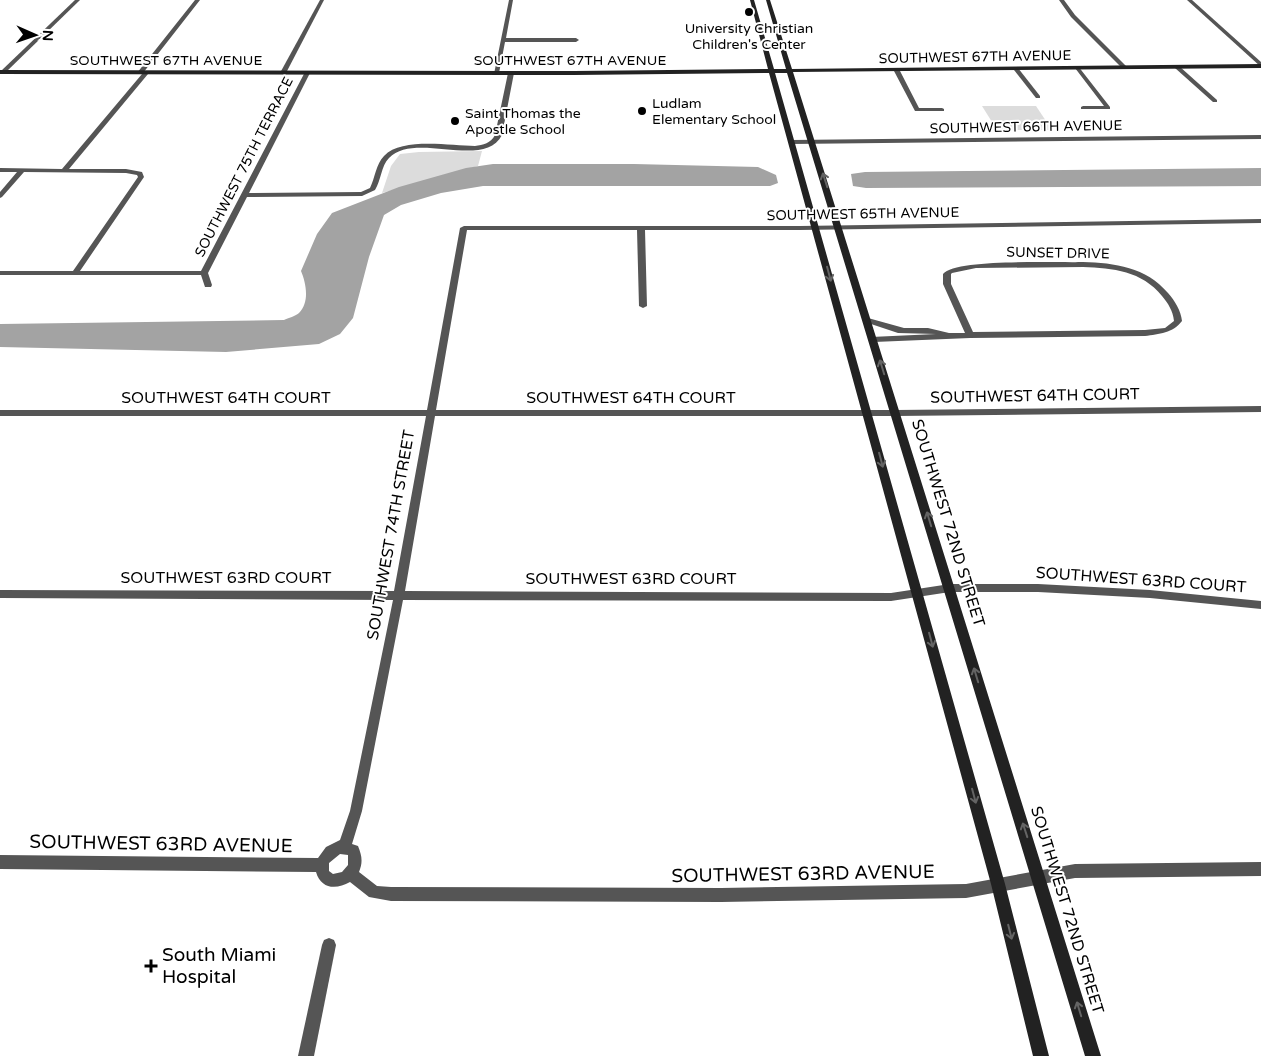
<svg xmlns="http://www.w3.org/2000/svg" width="1261" height="1056" viewBox="0 0 1261 1056" font-family="'Varela Round',sans-serif">
<style>
.green{fill:#dcdcdc}
.water{fill:#a3a3a3}
.lines{fill:none;stroke-linecap:round;stroke-linejoin:round}
.street{fill:#555;fill-rule:evenodd}
.secondary{fill:#222;fill-rule:evenodd}
.oneway{stroke:#646464}
.poi-dot{fill:#000;stroke:#fff;stroke-width:2}
.labels{text-anchor:middle;dominant-baseline:central;stroke-width:4;stroke-linejoin:round;paint-order:stroke}
.far-poi-label{font-size:14px;fill:#000;stroke:#fff;text-anchor:start}
.far-street-label{font-size:14px;fill:#000;stroke:#fff}
.street-label{font-size:16px;fill:#000;stroke:#fff}
.near-street-label{font-size:19px;fill:#000;stroke:#fff}
.near-poi-label{font-size:19px;fill:#000;stroke:#fff;text-anchor:start}
</style>
<rect width="100%" height="100%" fill="#fff"/>
<g class="green">
<path d="M982 106H1036L1052 130H997Z"/>
<path d="M482 151 478 166 382 193 391 166 400 154 419 152Z"/>
</g>
<g class="water">
<path d="M493 164H634L758 167 776 175 778 183 770 186H483L441 193 401 205 384 215 369 257 353 318 340 334 319 344 226 352 0 347V324L284 320C288 318 296 316 299 313 310 302 306 283 301 271L317 234 332 213 399 187 466 168Z"/>
<path d="M1261 168V186L866 188 853 186 851 174 865 172Z"/>
</g>
<g class="lines">
<g class="street">
<path d="M75 0H80L5 73H1V71Z"/>
<path d="M195 0H200L143 73 146 71 148 72V74L69 169H126L142 172 144 177 80 271H201L305 72 310 73 249 193 361 192 370 188C375 178 376 164 384 156 402 137 450 146 475 146 483 145 491 143 495 135L508 73 511 71 514 73 502 135C484 170 415 131 389 158 381 166 381 181 375 190L362 196 247 197 208 273 212 285 211 287H205L201 275H0V271H73L138 177 137 175 126 173 24 172 2 197 0 198V192L17 172H0V168L62 169 142 74 137 73Z"/>
<path d="M320 0H324L286 73 281 74 280 73Z"/>
<path d="M509 0H513L506 38H576L579 40 576 42H505L499 73 494 74Z"/>
<path d="M1059 0H1064L1075 15 1127 67V69H1123L1071 17Z"/>
<path d="M1187 0H1192L1261 62V67Z"/>
<path d="M1078 66 1110 107V109H1081V107L1083 106H1104L1075 68Z"/>
<path d="M1175 66H1179L1217 100V102H1213L1175 68Z"/>
<path d="M1014 68H1018L1040 96V98H1036L1014 70Z"/>
<path d="M895 70 900 71 919 108H942L944 109V111H915L894 71Z"/>
<path d="M1261 135V139L792 144 789 142 792 140Z"/>
<path d="M1261 219V223L800 230H645L647 306 643 308 639 306 637 230H467L436 410H896L1261 406V412L896 416H435L405 591 891 593 950 584H1038L1150 590 1261 601V609L1150 598 1038 592H950L891 601 403 600 362 811 352 844 358 846C362 856 363 862 359 872L377 886 391 887 721 888 966 884 1075 864 1261 862V876L1075 878 966 898 721 902 391 901 369 897 350 882C336 890 321 889 316 872L0 869V855L318 858 326 847 340 840 350 811 393 600 0 598V590L394 591 426 416H0V410H427L460 228 464 226H800ZM340 854 348 855V865L342 872 333 874 329 871V863Z"/>
<path d="M1083 262C1115 263 1146 267 1168 293 1175 301 1181 311 1182 321 1173 333 1159 334 1145 336L970 338 874 342 870 339 871 337 936 334 898 333 865 322 864 320 868 318 904 328H928L949 333H965L943 284V274C956 258 1058 263 1083 262ZM1083 267C1113 268 1142 271 1162 296 1168 303 1173 311 1174 321L1165 328 1145 330 973 332 951 284V274L952 273 976 268Z"/>
<path d="M329 938 334 940 336 945 314 1056H298L322 945 324 940Z"/>
</g>
<path class="secondary" d="M750 0H754L774 69H786L766 0H770L792 69 1261 64V68L793 72 1101 1056H1085L787 73H775L1005 884 1049 1056H1033L991 884 769 73 574 75 0 74V70L574 71 768 69Z"/>
</g>
<defs><path id="oneway-shaft" d="M-6 0H5M1.5-3L5.5 0L1.5 3" fill="none" stroke-width="1.6" stroke-linecap="round" stroke-linejoin="round" transform="scale(1.25)"/></defs>
<g class="oneway">
<use href="#oneway-shaft" transform="translate(825 180) rotate(-108)"/>
<use href="#oneway-shaft" transform="translate(829 274) rotate(75)"/>
<use href="#oneway-shaft" transform="translate(882 367) rotate(-107)"/>
<use href="#oneway-shaft" transform="translate(881 460) rotate(75)"/>
<use href="#oneway-shaft" transform="translate(929 519) rotate(-107)"/>
<use href="#oneway-shaft" transform="translate(931 640) rotate(75)"/>
<use href="#oneway-shaft" transform="translate(976 675) rotate(-107)"/>
<use href="#oneway-shaft" transform="translate(974 796) rotate(75)"/>
<use href="#oneway-shaft" transform="translate(1025 830) rotate(-108)"/>
<use href="#oneway-shaft" transform="translate(1010 932) rotate(76)"/>
<use href="#oneway-shaft" transform="translate(1079 1009) rotate(-107)"/>
</g>
<g class="poi-dot">
<circle cx="749" cy="12" r="5"/>
<circle cx="642" cy="111" r="5"/>
<circle cx="455" cy="121" r="5"/>
<path d="M148.5 958.5h5v5h5v5h-5v5h-5v-5h-5v-5h5z"/>
</g>
<g class="labels">
<g class="far-poi-label">
<text x="749" y="28" text-anchor="middle">University Christian<tspan x="749" dy="16">Children's Center</tspan></text>
<text x="652" y="103">Ludlam<tspan x="652" dy="16">Elementary School</tspan></text>
<text x="465" y="113">Saint Thomas the<tspan x="465" dy="16">Apostle School</tspan></text>
</g>
<g class="far-street-label">
<text transform="translate(975 57) rotate(-1)">SOUTHWEST 67TH AVENUE</text>
<text x="166" y="60">SOUTHWEST 67TH AVENUE</text>
<text x="570" y="60">SOUTHWEST 67TH AVENUE</text>
<text transform="translate(1026 127) rotate(-1)">SOUTHWEST 66TH AVENUE</text>
<text transform="translate(244 167) rotate(-63)">SOUTHWEST 75TH TERRACE</text>
<text transform="translate(863 214) rotate(-1)">SOUTHWEST 65TH AVENUE</text>
<text transform="translate(1058 253) rotate(1)">SUNSET DRIVE</text>
</g>
<g class="street-label">
<text transform="translate(1035 396) rotate(-1)">SOUTHWEST 64TH COURT</text>
<text x="226" y="398">SOUTHWEST 64TH COURT</text>
<text x="631" y="398">SOUTHWEST 64TH COURT</text>
<text transform="translate(948 523) rotate(73)">SOUTHWEST 72ND STREET</text>
<text transform="translate(391 535) rotate(-80)">SOUTHWEST 74TH STREET</text>
<text x="226" y="578">SOUTHWEST 63RD COURT</text>
<text x="631" y="579">SOUTHWEST 63RD COURT</text>
<text transform="translate(1141 580) rotate(4)">SOUTHWEST 63RD COURT</text>
<text transform="translate(1067 910) rotate(73)">SOUTHWEST 72ND STREET</text>
</g>
<g class="near-street-label">
<text transform="translate(161 844) rotate(1)">SOUTHWEST 63RD AVENUE</text>
<text transform="translate(803 874) rotate(-1)">SOUTHWEST 63RD AVENUE</text>
</g>
<g class="near-poi-label">
<text x="162" y="955">South Miami<tspan x="162" dy="22">Hospital</tspan></text>
</g>
</g>
<g transform="translate(35 35) rotate(92)" stroke="#ffffff" stroke-width="4" paint-order="stroke">
<path d="M0-4L9 19L0 12L-9 19Z" fill="#000000"/>
<text y="-8" font-size="14" font-weight="bold" text-anchor="middle" fill="#000000">N</text>
</g>
</svg>
